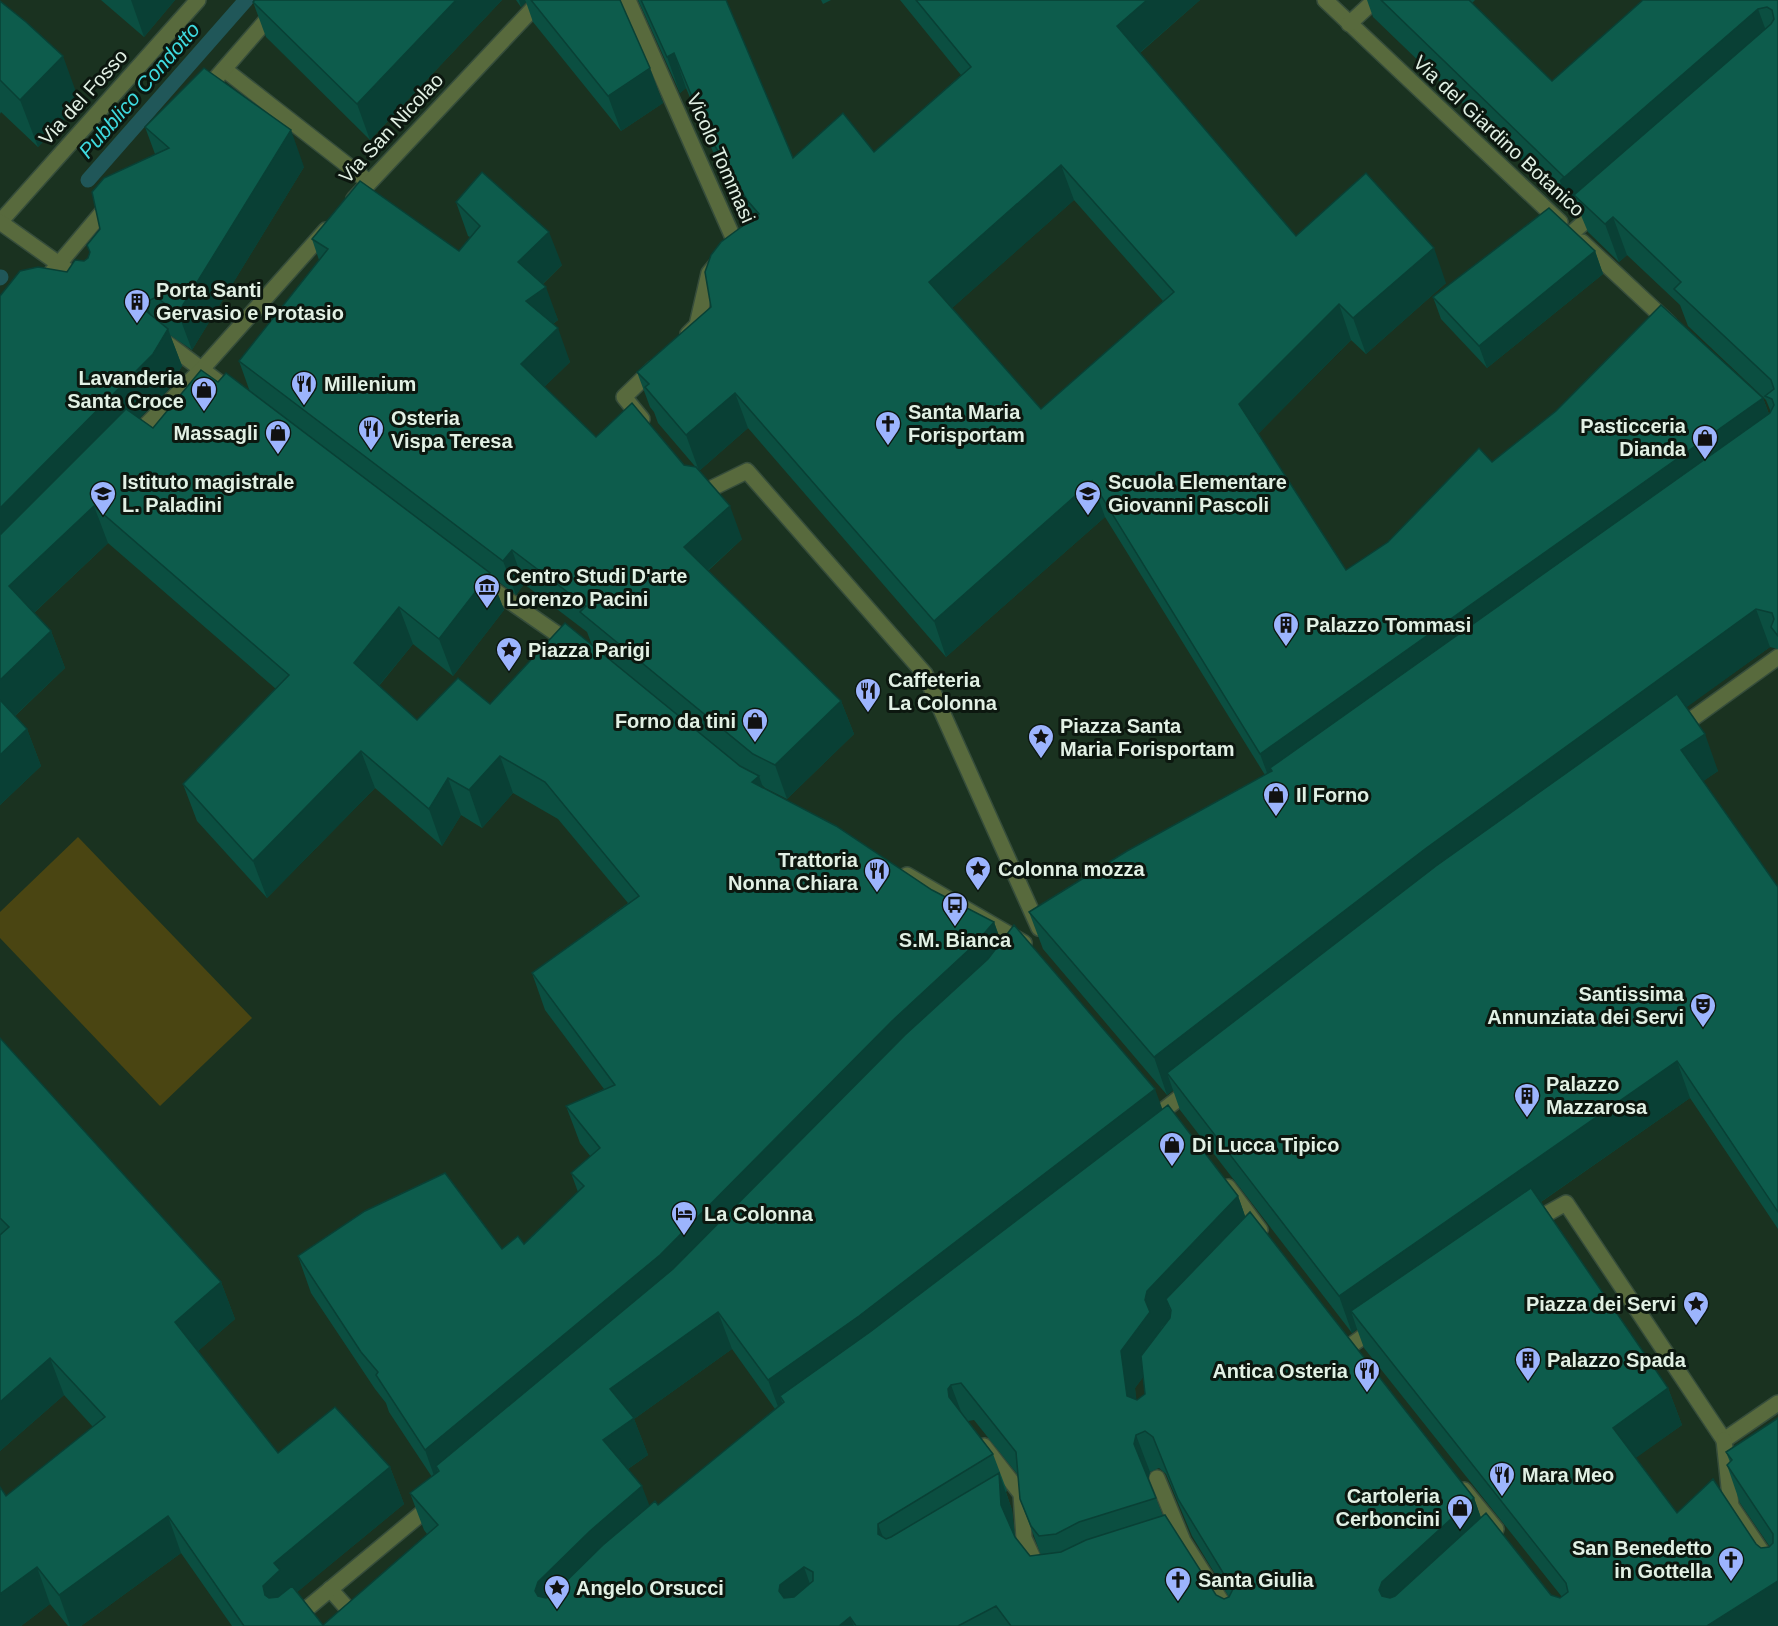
<svg xmlns="http://www.w3.org/2000/svg" width="1778" height="1626" viewBox="0 0 1778 1626" font-family="Helvetica,sans-serif">
<style>
.green{fill:#4a4512}
.lines{fill:none;stroke-linecap:round;stroke-linejoin:round}
.stream{stroke:#205759;stroke-width:15}
.minor-casing{stroke:#364d3b;stroke-width:18}
.minor{stroke:#586a3d;stroke-width:15}
.wall{fill:#0b4f41;fill-rule:evenodd}
.shaded-wall{fill:#094035}
.building{fill:#0d5c4c;stroke:#094035;stroke-width:1.5;fill-rule:evenodd}
.labels{text-anchor:middle;dominant-baseline:central;stroke-width:6;stroke-linejoin:round;paint-order:stroke}
.street-label{font-size:20px;fill:#e1f0e4;stroke:#0c170f}
.poi-label{font-size:20px;font-weight:bold;fill:#e1f0e4;stroke:#0c170f;text-anchor:start}
.water-label{font-size:21px;font-style:italic;fill:#3edadf;stroke:#0c170f}
</style>
<rect width="100%" height="100%" fill="#1a3220"/>
<path class="green" d="M78 837 252 1018 160 1106 0 938V912Z"/>
<g class="lines">
<g class="stream">
<path d="M88 180 246 0"/>
<path d="M0 278 1 277"/>
</g>
<defs>
<g id="minor">
<path d="M628 0 735 242 709 273 697 325 688 334"/>
<path d="M1325 0 1560 222"/>
<path d="M1349 24 1375 0"/>
<path d="M224 69 369 182"/>
<path d="M204 92 284 0"/>
<path d="M354 199 541 0"/>
<path d="M0 222 198 0"/>
<path d="M0 222 66 269"/>
<path d="M1572 233 1599 209"/>
<path d="M1582 242 1670 324"/>
<path d="M41 285 111 202"/>
<path d="M168 344 233 393"/>
<path d="M642 419 624 397 654 368"/>
<path d="M134 437 202 369 326 230"/>
<path d="M698 485 704 492 747 471 925 674 1039 928"/>
<path d="M482 582 573 645"/>
<path d="M1678 729 1778 657"/>
<path d="M907 875 1024 943"/>
<path d="M1165 1109 1191 1089"/>
<path d="M1228 1187 1260 1230"/>
<path d="M1532 1222 1566 1203 1724 1440 1778 1403"/>
<path d="M1350 1346 1378 1326"/>
<path d="M1724 1440 1731 1506 1778 1576"/>
<path d="M984 1446 1021 1494 1024 1538 1040 1573"/>
<path d="M1157 1478 1183 1541 1237 1626"/>
<path d="M1464 1490 1496 1529"/>
<path d="M330 1589 363 1626"/>
<path d="M286 1626 434 1503"/>
</g>
</defs>
<use href="#minor" class="minor-casing"/>
<use href="#minor" class="minor"/>
</g>
<g class="wall">
<path d="M101 0H175L144 37Z"/>
<path d="M255 0H502L370 140 266 37 253 2Z"/>
<path d="M516 0H620L663 103 621 131 533 22 526 2 521 7Z"/>
<path d="M638 0H726L793 158 874 152 961 75 900 0H1200L1140 53 1296 236 1446 283 1366 354 1351 340 1258 434 1346 570 1388 542 1492 462 1763 398 1769 414 1771 412 1766 400 1688 326 1680 305 1627 255 1619 262 1588 232 1580 213 1573 219 1569 206 1373 17 1367 0H1475L1472 3 1552 81 1778 0V649L1770 647 1686 707 1718 771 1703 781 1778 887V1229L1690 1098 1541 1202 1668 1388 1682 1425 1635 1458 1677 1513 1756 1544 1761 1548 1769 1547H1770L1740 1503 1727 1465 1730 1462 1726 1452 1778 1418V1626H232L181 1553 81 1626H68L50 1604 21 1626H0L6 1496 93 1427 64 1395 0 1451V1038L221 1282 235 1319 198 1351 278 1453 390 1467 404 1504 297 1592 323 1625 427 1534 424 1530 410 1493 432 1477 389 1412 386 1403 375 1389 311 1293 298 1256 502 1249 524 1244 578 1192 571 1173 591 1157 580 1143 566 1106 604 1089 545 1010 532 973 628 903 558 819 513 793 482 828 461 815 442 846 375 788 267 898 197 821 183 784 276 689 108 543 34 613 51 631 65 668 15 716 27 729 41 766 0 805V296L67 272 88 258 90 253 87 245 100 229 155 154 145 127 304 167 192 350 170 335 182 366 167 391 139 418 153 428 218 382 250 392 239 361 319 260 312 239 459 251 470 237 468 236 456 202 562 265 543 284 558 320 553 324 570 362 544 387 596 437 742 539 708 571 841 701 854 734 787 799 765 788 762 785 763 788 932 890 994 922 1001 942 1162 1109 1238 1196 1245 1216 1474 1498 1481 1518 1551 1595 1560 1598 1562 1597 1364 1348 1357 1329 1352 1333 1180 1110 1173 1090 1167 1095 1043 949 1029 912 1265 775 1105 517 946 657 748 428 699 471 658 423 654 412 650 407 637 372 711 307 751 220 719 166 686 88 680 93ZM1074 200 1163 301 1041 409 952 308ZM491 576 516 595 524 584 587 632 592 645 490 704 417 720 379 686 413 644 453 676 504 610ZM732 1349 775 1409 658 1505 649 1506 628 1469 648 1455 634 1419ZM1143 1377 1145 1394 1137 1400H1136L1135 1388ZM974 1420 1018 1475 1020 1499 1041 1555 1030 1556 1015 1537 1012 1510 1006 1492 1007 1491 993 1454 968 1421ZM1159 1468 1166 1474 1192 1536 1229 1597 1224 1599 1216 1595 1163 1516 1148 1478 1150 1472Z"/>
<path d="M821 0H831L823 4Z"/>
<path d="M0 1 80 103 38 147 1 112 0 114Z"/>
<path d="M1595 251 1603 274 1487 368 1441 319 1433 297Z"/>
</g>
<g class="shaded-wall">
<path d="M131 0H175L144 37Z"/>
<path d="M456 0H502L370 140 357 104Z"/>
<path d="M519 0H525L526 2 521 7Z"/>
<path d="M1147 0H1200L1130 61 1117 26Z"/>
<path d="M1758 9 1772 47 1574 195 1580 213 1573 219 1560 181Z"/>
<path d="M674 53 686 88 680 93 667 57Z"/>
<path d="M63 56 80 103 38 147 20 100Z"/>
<path d="M650 68 663 103 621 131 608 96Z"/>
<path d="M291 130 304 167 192 350 178 313Z"/>
<path d="M1061 165 1074 200 942 317 929 282Z"/>
<path d="M1613 217 1627 255 1619 262 1605 224Z"/>
<path d="M549 232 562 265 531 295 518 262Z"/>
<path d="M1434 248 1446 283 1366 354 1353 318Z"/>
<path d="M1595 251 1603 274 1487 368 1479 346Z"/>
<path d="M546 287 558 320 538 334 526 301Z"/>
<path d="M146 302 160 339 168 329 182 366 167 391 0 558V508L146 311Z"/>
<path d="M1339 304 1351 340 1252 440 1239 404Z"/>
<path d="M558 328 570 362 533 398 521 364Z"/>
<path d="M735 393 748 428 699 471 686 435Z"/>
<path d="M1763 398 1776 434 1272 771 1270 768 1277 787 1273 789 1260 754Z"/>
<path d="M1092 481 1105 517 946 657 934 621Z"/>
<path d="M94 506 108 543 23 623 9 586Z"/>
<path d="M730 506 742 539 696 581 684 547Z"/>
<path d="M512 550 524 584 516 595 503 561Z"/>
<path d="M490 573 504 610 453 676 439 639Z"/>
<path d="M399 607 413 644 367 700 354 663Z"/>
<path d="M1756 609 1770 647 1438 887 1167 1073 1173 1090 1167 1095 1154 1057 1425 849Z"/>
<path d="M51 631 65 668 4 726 0 716V680Z"/>
<path d="M841 701 854 734 787 799 775 765Z"/>
<path d="M27 729 41 766 0 805V755Z"/>
<path d="M1705 734 1718 771 1695 787 1681 750Z"/>
<path d="M361 751 375 788 267 898 253 861Z"/>
<path d="M500 756 513 793 482 828 469 790Z"/>
<path d="M759 776 772 813 752 782Z"/>
<path d="M448 778 461 815 442 846 429 809Z"/>
<path d="M994 922 1007 959 673 1292 439 1471 436 1466 442 1484 438 1487 425 1450 892 1021Z"/>
<path d="M1677 1061 1690 1098 1362 1326 1351 1311 1357 1329 1352 1333 1339 1296Z"/>
<path d="M1155 1089 1169 1127 784 1402 780 1396 786 1414 782 1417 768 1380Z"/>
<path d="M1238 1196 1251 1233 1166 1299 1172 1316 1161 1328 1159 1336 1164 1349 1135 1388 1141 1433 1127 1396 1121 1351 1145 1300 1147 1291Z"/>
<path d="M221 1282 235 1319 189 1359 175 1322Z"/>
<path d="M718 1312 732 1349 634 1419 648 1455 616 1477 603 1440 610 1389Z"/>
<path d="M50 1358 64 1395 0 1451V1402Z"/>
<path d="M951 1385 965 1422 949 1397 948 1389Z"/>
<path d="M1668 1388 1682 1425 1626 1465 1613 1428Z"/>
<path d="M1136 1435 1150 1472 1148 1481 1134 1444Z"/>
<path d="M390 1467 404 1504 290 1598 277 1623 265 1595 263 1586 274 1563Z"/>
<path d="M999 1473 1012 1510 1015 1542 1001 1505Z"/>
<path d="M642 1486 656 1523 551 1619 535 1591 538 1582 590 1531Z"/>
<path d="M1474 1498 1487 1535 1395 1619 1379 1590 1382 1582Z"/>
<path d="M168 1516 181 1553 81 1626H70L59 1595Z"/>
<path d="M878 1524 892 1561 878 1534Z"/>
<path d="M37 1567 50 1604 21 1626H0V1594Z"/>
<path d="M804 1567 817 1604 793 1622 779 1591 780 1585Z"/>
<path d="M1778 1581V1626H1707Z"/>
<path d="M850 1617 854 1626H839Z"/>
</g>
<g class="building">
<path d="M255 0H456L357 104 253 2Z"/>
<path d="M531 0H620L650 68 608 96Z"/>
<path d="M641 0H726L793 158 843 113 874 152 971 67 916 0H1147L1117 26 1296 236 1366 173 1434 248 1353 318 1339 304 1239 404 1346 570 1388 542 1479 448 1492 462 1556 411 1661 305 1763 398 1260 754 1092 481 934 621 735 393 686 435 645 387 649 384 637 372 711 307 705 272 711 255 721 242 759 214 747 200 706 131 674 53 667 57ZM1061 165 1174 292 1041 409 929 282Z"/>
<path d="M1381 0H1469L1552 81 1643 0H1778V636L1771 627 1774 619 1772 613 1756 609 1425 849 1154 1057 1029 912 1127 851 1272 771 1270 768 1770 413 1774 405 1772 399 1765 396 1774 389 1771 380 1674 289 1681 282 1613 217 1605 224 1574 195 1771 24 1774 19 1772 10 1767 7 1758 9 1560 181 1564 177Z"/>
<path d="M0 1 26 22 63 56 20 100 0 80Z"/>
<path d="M204 68 291 130 178 313 156 297 146 302V311L168 329 153 354 0 508V296L20 271 38 267 67 272 75 260 84 261 88 258 90 252 87 245 100 229 92 192 104 178 169 148 145 127Z"/>
<path d="M482 172 549 232 518 262 546 287 526 301 558 328 521 364 596 437 632 403 684 465 696 467 730 506 684 547 841 701 775 765 753 754 580 612 586 606 512 550 503 561 239 361 328 249 312 239 360 181 459 251 480 226 456 202Z"/>
<path d="M1549 208 1595 251 1479 346 1433 297Z"/>
<path d="M201 370 218 382 226 373 490 573 439 639 399 607 354 663 417 720 458 678 490 704 565 623 740 766 759 776 752 782 836 826 932 890 994 922 974 945 892 1021 660 1255 425 1450 376 1375 378 1372 361 1352 298 1256 365 1211 445 1173 502 1249 518 1236 524 1244 584 1186 571 1173 600 1148 566 1106 615 1085 532 973 639 896 545 782 500 756 469 790 448 778 429 809 361 751 253 861 183 784 289 675 94 506 9 586 51 631 0 680V535L126 409 153 428Z"/>
<path d="M1677 694 1705 734 1681 750 1778 887V1212L1677 1061 1339 1296 1167 1073 1436 866Z"/>
<path d="M0 700 27 729 0 755Z"/>
<path d="M1014 925 1155 1089 859 1316 768 1380 718 1312 610 1389 634 1418 603 1440 642 1486 590 1531 538 1582 535 1591 538 1596 546 1598 551 1596 603 1545 655 1501 658 1505 784 1402 780 1396 870 1332 1168 1105 1238 1196 1147 1291 1145 1300 1150 1312 1121 1351 1127 1396 1137 1400 1145 1394 1141 1356 1170 1318 1171 1310 1166 1299 1250 1212 1474 1498 1382 1582 1379 1590 1382 1596 1390 1598 1395 1596 1486 1513 1551 1595 1560 1598 1568 1592 1566 1583 1351 1311 1531 1188 1668 1388 1613 1428 1677 1513 1713 1479 1756 1544 1761 1548 1769 1547 1773 1543V1534L1727 1465 1732 1460 1726 1452 1778 1418V1581L1707 1626H1011L996 1606 958 1626H856L850 1617 839 1626H244L168 1516 59 1595 37 1567 0 1594V1487L6 1496 105 1417 50 1358 0 1402V1235L9 1227 0 1218V1038L221 1282 175 1322 278 1453 335 1407 390 1467 274 1563 280 1570 263 1586 265 1595 269 1598 278 1597 292 1586 323 1625 438 1525 410 1493 439 1471 436 1466 673 1269 905 1035 988 959ZM961 1383 1016 1452 1020 1499 1031 1526 1039 1536 1056 1534 1079 1522 1156 1498 1134 1444 1136 1435 1145 1431 1153 1437 1178 1499 1233 1589 1229 1597 1224 1599 1216 1595 1165 1515 1086 1540 1061 1552 1030 1556 1015 1537 1001 1505 999 1473 891 1537 886 1539 878 1534V1524L993 1454 949 1397 948 1389 951 1385ZM804 1567 813 1572V1581L794 1597 784 1598 779 1591 780 1585Z"/>
</g>
<defs>
<symbol id="building-pin" viewBox="-11 -11 22 30"><path d="M0 17L-7.5 6A9.5 9.5 0 1 1 7.5 6Z" fill="#9cb4fd" stroke="#0c170f"/><path d="M-4-6H4V6H1V3H-1V6H-4ZM-2.5-4.3h1.7v1.8h-1.7ZM.8-4.3h1.7v1.8H.8ZM-2.5-1h1.7V.8h-1.7ZM.8-1h1.7V.8H.8Z" fill="#111"/></symbol>
<symbol id="restaurant-pin" viewBox="-11 -11 22 30"><path d="M0 17L-7.5 6A9.5 9.5 0 1 1 7.5 6Z" fill="#9cb4fd" stroke="#0c170f"/><path d="M-5-6h1v4h1v-4h1v4h1v-4h1v5L-1.5 .5V6h-2V.5L-5-1ZM5-6V6H3V1.5H1.5Q1.5-4 5-6Z" fill="#111"/></symbol>
<symbol id="shop-pin" viewBox="-11 -11 22 30"><path d="M0 17L-7.5 6A9.5 9.5 0 1 1 7.5 6Z" fill="#9cb4fd" stroke="#0c170f"/><path d="M-5-2.5h2.3a2.7 3.5 0 0 1 5.4 0H5L5.5 6h-11ZM-1.5-2.5h3a1.5 2.3 0 0 0-3 0Z" fill="#111"/></symbol>
<symbol id="church-pin" viewBox="-11 -11 22 30"><path d="M0 17L-7.5 6A9.5 9.5 0 1 1 7.5 6Z" fill="#9cb4fd" stroke="#0c170f"/><path d="M-1.2-6h2.4v3.5h3.3v2.4h-3.3V6h-2.4V-.1h-3.3v-2.4h3.3Z" fill="#111"/></symbol>
<symbol id="school-pin" viewBox="-11 -11 22 30"><path d="M0 17L-7.5 6A9.5 9.5 0 1 1 7.5 6Z" fill="#9cb4fd" stroke="#0c170f"/><path d="M0-5L7-2L0 1L-7-2ZM-4 1L0 2.5L4 1V4Q0 6-4 4Z" fill="#111"/></symbol>
<symbol id="museum-pin" viewBox="-11 -11 22 30"><path d="M0 17L-7.5 6A9.5 9.5 0 1 1 7.5 6Z" fill="#9cb4fd" stroke="#0c170f"/><path d="M0-6L6-3V-2H-6V-3ZM-5-1h2V3h-2ZM-1-1h2V3h-2ZM3-1h2V3H3ZM-6 4H6V6H-6Z" fill="#111"/></symbol>
<symbol id="sight-pin" viewBox="-11 -11 22 30"><path d="M0 17L-7.5 6A9.5 9.5 0 1 1 7.5 6Z" fill="#9cb4fd" stroke="#0c170f"/><path d="M0-6L1.8-2.2L6-1.7L2.9 1.2L3.7 5.4L0 3.3L-3.7 5.4L-2.9 1.2L-6-1.7L-1.8-2.2Z" fill="#111"/></symbol>
<symbol id="bus-pin" viewBox="-11 -11 22 30"><path d="M0 17L-7.5 6A9.5 9.5 0 1 1 7.5 6Z" fill="#9cb4fd" stroke="#0c170f"/><path d="M-5-6H5V4H4V6H2V4H-2V6H-4V4H-5ZM-3.5-4V0h7V-4ZM-3.5 1.2v1.5H-2V1.2ZM2 1.2v1.5H3.5V1.2Z" fill="#111"/></symbol>
<symbol id="theatre-pin" viewBox="-11 -11 22 30"><path d="M0 17L-7.5 6A9.5 9.5 0 1 1 7.5 6Z" fill="#9cb4fd" stroke="#0c170f"/><path d="M-5-5.5Q0-4 5-5.5V0Q5 5 0 6Q-5 5-5 0ZM-3.3-2.5H-1v1.5H-3.3ZM1-2.5H3.3v1.5H1ZM-2.8 1Q0 5.5 2.8 1Z" fill="#111"/></symbol>
<symbol id="hotel-pin" viewBox="-11 -11 22 30"><path d="M0 17L-7.5 6A9.5 9.5 0 1 1 7.5 6Z" fill="#9cb4fd" stroke="#0c170f"/><path d="M-6-4.5h1.5V1H6V5H4.5V3h-9V5H-6ZM-4 0a1.8 1.8 0 1 1 3.6 0ZM.5 0V-2.5h3Q6-2.5 6 0Z" fill="#111"/></symbol>
</defs>
<g fill-rule="evenodd">
<use href="#building-pin" x="122" y="287" width="30" height="40"/>
<use href="#restaurant-pin" x="289" y="369" width="30" height="40"/>
<use href="#shop-pin" x="189" y="375" width="30" height="40"/>
<use href="#church-pin" x="873" y="409" width="30" height="40"/>
<use href="#restaurant-pin" x="356" y="414" width="30" height="40"/>
<use href="#shop-pin" x="263" y="418" width="30" height="40"/>
<use href="#shop-pin" x="1690" y="423" width="30" height="40"/>
<use href="#school-pin" x="88" y="479" width="30" height="40"/>
<use href="#school-pin" x="1073" y="479" width="30" height="40"/>
<use href="#museum-pin" x="472" y="572" width="30" height="40"/>
<use href="#building-pin" x="1271" y="610" width="30" height="40"/>
<use href="#sight-pin" x="494" y="635" width="30" height="40"/>
<use href="#restaurant-pin" x="853" y="676" width="30" height="40"/>
<use href="#shop-pin" x="740" y="706" width="30" height="40"/>
<use href="#sight-pin" x="1026" y="722" width="30" height="40"/>
<use href="#shop-pin" x="1261" y="780" width="30" height="40"/>
<use href="#sight-pin" x="963" y="854" width="30" height="40"/>
<use href="#restaurant-pin" x="862" y="856" width="30" height="40"/>
<use href="#bus-pin" x="940" y="890" width="30" height="40"/>
<use href="#theatre-pin" x="1688" y="991" width="30" height="40"/>
<use href="#building-pin" x="1512" y="1081" width="30" height="40"/>
<use href="#shop-pin" x="1157" y="1130" width="30" height="40"/>
<use href="#hotel-pin" x="669" y="1199" width="30" height="40"/>
<use href="#sight-pin" x="1681" y="1289" width="30" height="40"/>
<use href="#building-pin" x="1513" y="1345" width="30" height="40"/>
<use href="#restaurant-pin" x="1352" y="1356" width="30" height="40"/>
<use href="#restaurant-pin" x="1487" y="1460" width="30" height="40"/>
<use href="#shop-pin" x="1445" y="1493" width="30" height="40"/>
<use href="#church-pin" x="1716" y="1545" width="30" height="40"/>
<use href="#church-pin" x="1163" y="1565" width="30" height="40"/>
<use href="#sight-pin" x="542" y="1573" width="30" height="40"/>
</g>
<g class="labels">
<g class="street-label">
<text transform="translate(83 97) rotate(-48)">Via del Fosso</text>
<text transform="translate(391 128) rotate(-47)">Via San Nicolao</text>
<text transform="translate(1499 136) rotate(43)">Via del Giardino Botanico</text>
<text transform="translate(721 158) rotate(66)">Vicolo Tommasi</text>
</g>
<g class="poi-label">
<text x="156" y="290">Porta Santi<tspan x="156" dy="23">Gervasio e Protasio</tspan></text>
<text x="184" y="378" text-anchor="end">Lavanderia<tspan x="184" dy="23">Santa Croce</tspan></text>
<text x="324" y="384">Millenium</text>
<text x="908" y="412">Santa Maria<tspan x="908" dy="23">Forisportam</tspan></text>
<text x="391" y="418">Osteria<tspan x="391" dy="23">Vispa Teresa</tspan></text>
<text x="1686" y="426" text-anchor="end">Pasticceria<tspan x="1686" dy="23">Dianda</tspan></text>
<text x="258" y="433" text-anchor="end">Massagli</text>
<text x="122" y="482">Istituto magistrale<tspan x="122" dy="23">L. Paladini</tspan></text>
<text x="1108" y="482">Scuola Elementare<tspan x="1108" dy="23">Giovanni Pascoli</tspan></text>
<text x="506" y="576">Centro Studi D'arte<tspan x="506" dy="23">Lorenzo Pacini</tspan></text>
<text x="1306" y="625">Palazzo Tommasi</text>
<text x="528" y="650">Piazza Parigi</text>
<text x="888" y="680">Caffeteria<tspan x="888" dy="23">La Colonna</tspan></text>
<text x="736" y="721" text-anchor="end">Forno da tini</text>
<text x="1060" y="726">Piazza Santa<tspan x="1060" dy="23">Maria Forisportam</tspan></text>
<text x="1296" y="795">Il Forno</text>
<text x="858" y="860" text-anchor="end">Trattoria<tspan x="858" dy="23">Nonna Chiara</tspan></text>
<text x="998" y="869">Colonna mozza</text>
<text x="955" y="940" text-anchor="middle">S.M. Bianca</text>
<text x="1684" y="994" text-anchor="end">Santissima<tspan x="1684" dy="23">Annunziata dei Servi</tspan></text>
<text x="1546" y="1084">Palazzo<tspan x="1546" dy="23">Mazzarosa</tspan></text>
<text x="1192" y="1145">Di Lucca Tipico</text>
<text x="704" y="1214">La Colonna</text>
<text x="1676" y="1304" text-anchor="end">Piazza dei Servi</text>
<text x="1547" y="1360">Palazzo Spada</text>
<text x="1348" y="1371" text-anchor="end">Antica Osteria</text>
<text x="1522" y="1475">Mara Meo</text>
<text x="1440" y="1496" text-anchor="end">Cartoleria<tspan x="1440" dy="23">Cerboncini</tspan></text>
<text x="1712" y="1548" text-anchor="end">San Benedetto<tspan x="1712" dy="23">in Gottella</tspan></text>
<text x="1198" y="1580">Santa Giulia</text>
<text x="576" y="1588">Angelo Orsucci</text>
</g>
<g class="water-label">
<text transform="translate(139 90) rotate(-49)">Pubblico Condotto</text>
</g>
</g>
</svg>
